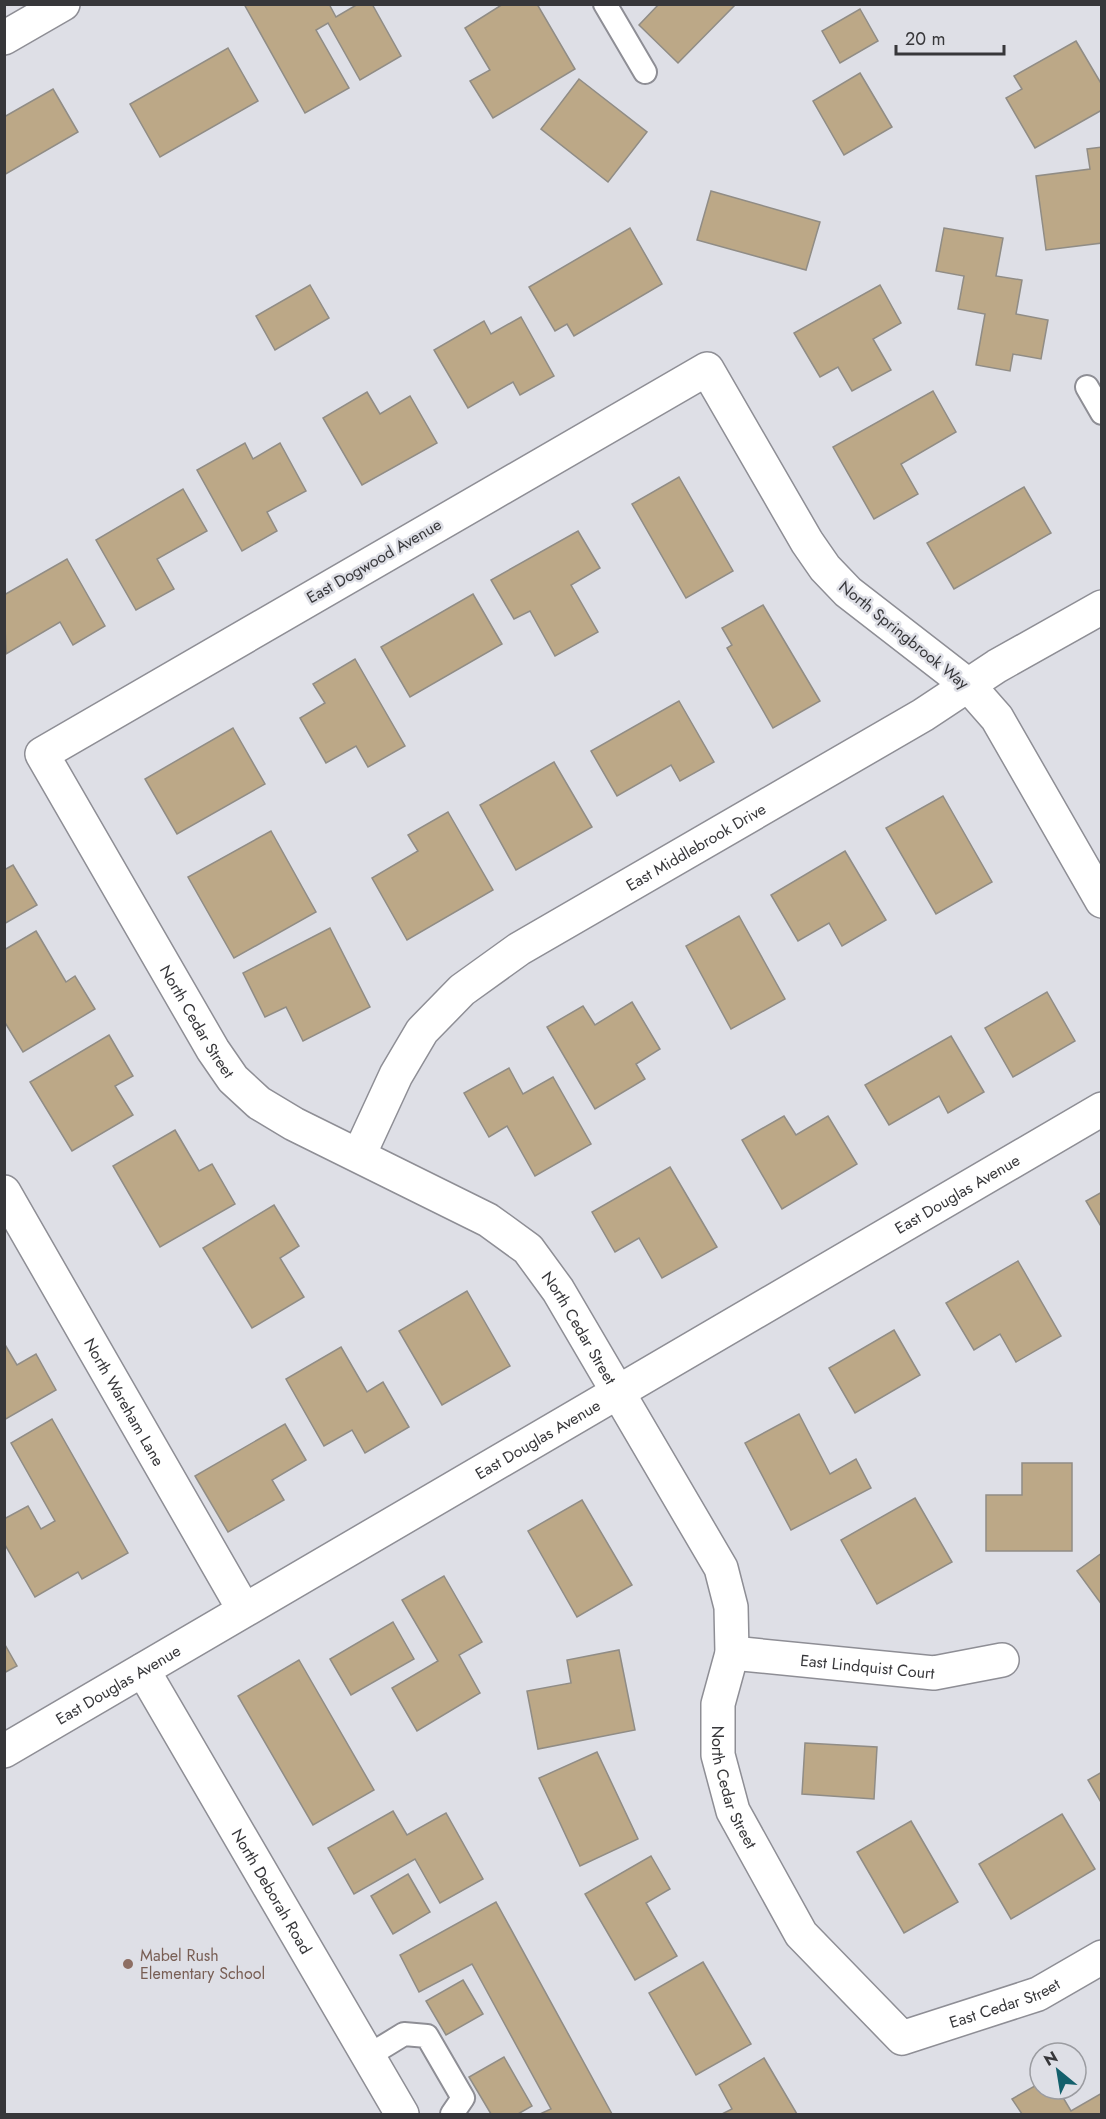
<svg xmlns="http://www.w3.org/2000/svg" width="1106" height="2119" viewBox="0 0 1106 2119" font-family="Jost,sans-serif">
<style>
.building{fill:#bca887;stroke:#908c85;stroke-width:1.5}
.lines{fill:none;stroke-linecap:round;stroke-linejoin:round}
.service-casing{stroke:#8e8e95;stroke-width:26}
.minor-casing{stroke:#8e8e95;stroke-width:36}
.service{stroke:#fff;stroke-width:22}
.minor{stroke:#fff;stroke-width:33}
.education-dot{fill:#8d6e63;stroke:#dedfe6;stroke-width:2}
.labels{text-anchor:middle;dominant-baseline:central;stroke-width:5;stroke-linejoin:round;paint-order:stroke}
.street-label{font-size:16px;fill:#37373a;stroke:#dedfe6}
.education-label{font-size:16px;fill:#785e54;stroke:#dedfe6;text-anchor:start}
</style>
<rect width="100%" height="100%" fill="#dedfe6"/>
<g class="building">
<path d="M244 4H329L336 17 358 4H372L401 56 360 80 328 23 316 30 349 88 305 113Z"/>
<path d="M503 4H537L575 69 493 118 470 81 490 70 465 28Z"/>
<path d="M659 4H736L678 63 639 25Z"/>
<path d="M860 9 878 41 840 63 822 31Z"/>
<path d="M1076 41 1102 85V110L1035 148 1006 98 1022 89 1014 76Z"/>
<path d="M228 48 258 101 160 157 130 104Z"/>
<path d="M860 73 892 127 844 155 813 101Z"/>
<path d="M579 79 647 132 608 182 541 129Z"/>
<path d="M53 89 78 132 4 175V117Z"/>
<path d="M1102 147V243L1046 250 1036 176 1090 169 1087 149Z"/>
<path d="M711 191 820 222 806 270 697 240Z"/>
<path d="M630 228 662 284 574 336 567 324 555 331 529 287Z"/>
<path d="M944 228 1003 238 996 276 1022 280 1016 314 1048 320 1041 359 1013 354 1010 371 976 365 985 314 958 309 964 276 936 271Z"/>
<path d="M310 285 329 318 275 350 256 316Z"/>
<path d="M880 285 901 323 873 339 891 370 852 391 838 367 820 377 794 333Z"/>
<path d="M521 317 554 376 520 395 513 382 468 408 434 350 484 321 491 334Z"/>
<path d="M933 391 956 432 901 464 918 494 874 519 833 447Z"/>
<path d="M367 392 380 414 410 396 437 443 362 485 323 418Z"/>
<path d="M245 443 253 459 280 443 306 491 267 512 277 531 242 551 197 470Z"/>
<path d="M679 477 733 571 686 598 632 504Z"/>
<path d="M1024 487 1051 533 954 589 927 543Z"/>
<path d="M183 489 207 531 157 559 174 589 136 610 96 540Z"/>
<path d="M578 531 600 568 571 585 598 632 555 656 530 611 514 619 491 580Z"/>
<path d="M67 559 105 626 73 645 60 622 6 654 4 595Z"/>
<path d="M473 594 502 644 410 697 381 647Z"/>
<path d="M763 605 820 701 773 728 727 648 732 645 722 628Z"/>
<path d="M355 659 405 746 368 767 356 746 326 763 300 718 325 703 313 684Z"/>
<path d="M679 701 714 762 680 781 671 765 617 796 591 751Z"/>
<path d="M233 728 265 784 177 834 145 779Z"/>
<path d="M554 762 592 827 516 870 480 805Z"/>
<path d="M943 796 992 882 936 914 886 828Z"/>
<path d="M448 812 493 890 407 940 372 878 418 851 408 835Z"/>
<path d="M271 831 316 912 234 958 188 877Z"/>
<path d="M845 851 886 920 842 946 829 923 798 941 771 895Z"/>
<path d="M13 865 37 905 4 924V870Z"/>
<path d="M739 916 785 999 731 1029 686 946Z"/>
<path d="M330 928 370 1007 303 1041 286 1007 265 1017 243 973Z"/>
<path d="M36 931 66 982 75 976 95 1009 23 1052 4 1021V950Z"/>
<path d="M1047 992 1075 1041 1013 1077 985 1028Z"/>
<path d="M632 1002 660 1049 636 1064 645 1079 595 1109 547 1027 583 1006 595 1025Z"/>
<path d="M109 1035 133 1076 115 1086 133 1115 72 1151 30 1082Z"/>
<path d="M951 1036 984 1092 948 1113 939 1096 889 1125 865 1085Z"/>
<path d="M509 1068 523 1094 553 1077 591 1144 535 1176 507 1126 489 1137 464 1093Z"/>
<path d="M784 1116 796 1135 828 1116 857 1164 782 1209 742 1140Z"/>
<path d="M175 1130 199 1171 212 1164 235 1204 160 1247 113 1166Z"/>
<path d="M670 1167 717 1247 662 1278 639 1238 615 1252 592 1212Z"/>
<path d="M1102 1192V1228L1086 1201Z"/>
<path d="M274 1205 299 1246 280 1258 304 1297 252 1328 203 1248Z"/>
<path d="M1018 1261 1061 1336 1016 1362 1000 1334 974 1350 946 1303Z"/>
<path d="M467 1291 510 1366 442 1405 399 1331Z"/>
<path d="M894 1330 920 1375 855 1413 829 1368Z"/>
<path d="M4 1343 17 1365 36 1354 56 1390 4 1420Z"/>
<path d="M341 1347 367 1392 383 1382 409 1427 365 1453 352 1430 324 1446 286 1379Z"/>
<path d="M799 1414 830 1474 856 1459 871 1488 791 1530 745 1443Z"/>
<path d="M52 1419 128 1553 82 1579 78 1572 35 1597 4 1543V1519L28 1506 41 1529 55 1521 11 1443Z"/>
<path d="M285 1424 306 1460 272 1480 284 1500 228 1532 195 1476Z"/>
<path d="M1022 1463H1072V1551H986V1495H1022Z"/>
<path d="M915 1498 952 1562 877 1604 841 1540Z"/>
<path d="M582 1500 632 1585 577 1617 528 1531Z"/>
<path d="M1102 1553V1605L1077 1571Z"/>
<path d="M444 1576 482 1642 459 1655 480 1693 417 1731 392 1688 438 1661 402 1600Z"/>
<path d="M393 1622 414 1659 351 1695 330 1659Z"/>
<path d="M4 1643 17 1666 4 1673Z"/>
<path d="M619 1650 635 1730 538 1749 527 1691 571 1683 567 1660Z"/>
<path d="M299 1660 374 1790 313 1825 238 1696Z"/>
<path d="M805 1743 877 1747 874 1799 802 1794Z"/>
<path d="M597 1752 638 1839 580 1866 539 1778Z"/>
<path d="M1102 1772V1804L1088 1780Z"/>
<path d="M393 1811 407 1835 446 1813 483 1879 440 1903 415 1859 354 1894 328 1848Z"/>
<path d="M1062 1814 1095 1869 1011 1919 979 1864Z"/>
<path d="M911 1821 958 1902 904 1933 857 1852Z"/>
<path d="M651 1856 670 1889 646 1903 677 1956 635 1980 585 1894Z"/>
<path d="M408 1874 430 1912 393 1934 371 1896Z"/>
<path d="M496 1902 612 2114H540L551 2109 472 1964 419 1992 400 1955Z"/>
<path d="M703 1962 751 2044 696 2075 649 1993Z"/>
<path d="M463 1980 483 2014 446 2035 426 2001Z"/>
<path d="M504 2057 532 2106 518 2114H491L469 2077Z"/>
<path d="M764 2058 797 2114H722L732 2109 719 2085Z"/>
<path d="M1040 2083V2089H1058L1071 2111 1102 2093V2114H1022L1012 2099Z"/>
</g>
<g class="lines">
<defs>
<g id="service">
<path d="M605 4 645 72"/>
<path d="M1087 387 1102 413"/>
<path d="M368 2056 404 2034 427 2036 463 2098 452 2114"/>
</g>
<g id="minor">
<path d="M4 38 63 4"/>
<path id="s1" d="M1102 901 997 718 968 685 848 592 825 568 807 542 707 369 42 754 213 1050 233 1079 259 1103 294 1124 488 1220 528 1249 558 1290 721 1568 731 1607 732 1653 718 1704V1755L733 1811 801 1934 902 2038 1038 1994 1102 1957"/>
<path id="s2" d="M359 1155 396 1075 422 1031 462 990 519 949 923 715 997 666 1102 607"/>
<path id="s3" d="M4 1192 244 1610"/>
<path id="s4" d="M732 1653 934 1673 1002 1660"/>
<path id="s5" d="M143 1670 402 2114"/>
<path id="s6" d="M4 1751 1102 1109"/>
</g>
</defs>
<use href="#service" class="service-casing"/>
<use href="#minor" class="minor-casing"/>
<use href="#service" class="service"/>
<use href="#minor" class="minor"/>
</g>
<circle class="education-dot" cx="128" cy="1964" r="6"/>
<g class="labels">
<g class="street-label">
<text transform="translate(374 561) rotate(-30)">East Dogwood Avenue</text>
<text transform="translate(904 635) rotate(39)">North Springbrook Way</text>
<text stroke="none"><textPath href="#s2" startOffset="471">East Middlebrook Drive</textPath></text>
<text stroke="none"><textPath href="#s1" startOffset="1749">North Cedar Street</textPath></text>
<text stroke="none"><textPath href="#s6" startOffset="1104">East Douglas Avenue</textPath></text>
<text stroke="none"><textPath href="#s1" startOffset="2253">North Cedar Street</textPath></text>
<text stroke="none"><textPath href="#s3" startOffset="242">North Wareham Lane</textPath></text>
<text stroke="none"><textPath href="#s6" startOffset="618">East Douglas Avenue</textPath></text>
<text stroke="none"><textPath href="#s4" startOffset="136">East Lindquist Court</textPath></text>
<text stroke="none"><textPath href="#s6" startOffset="132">East Douglas Avenue</textPath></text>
<text stroke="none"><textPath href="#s1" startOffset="2757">North Cedar Street</textPath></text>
<text stroke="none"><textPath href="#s5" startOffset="256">North Deborah Road</textPath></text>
<text stroke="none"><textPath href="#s1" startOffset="3174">East Cedar Street</textPath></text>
</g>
<g class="education-label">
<text x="140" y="1955">Mabel Rush<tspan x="140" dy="18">Elementary School</tspan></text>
</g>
</g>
<rect width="1106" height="2119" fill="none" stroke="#37373a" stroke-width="12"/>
<g transform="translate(1058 2071) rotate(330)"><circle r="28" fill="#dedfe6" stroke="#9b9ca1" stroke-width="1.5"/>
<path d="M0-4.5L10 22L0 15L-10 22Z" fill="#14606c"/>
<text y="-9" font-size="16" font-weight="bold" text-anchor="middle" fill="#37373a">N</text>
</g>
<path d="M896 45v9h108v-9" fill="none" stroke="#37373a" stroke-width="3"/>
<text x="905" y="45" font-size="18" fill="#37373a" stroke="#dedfe6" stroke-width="4.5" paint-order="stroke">20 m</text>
</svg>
